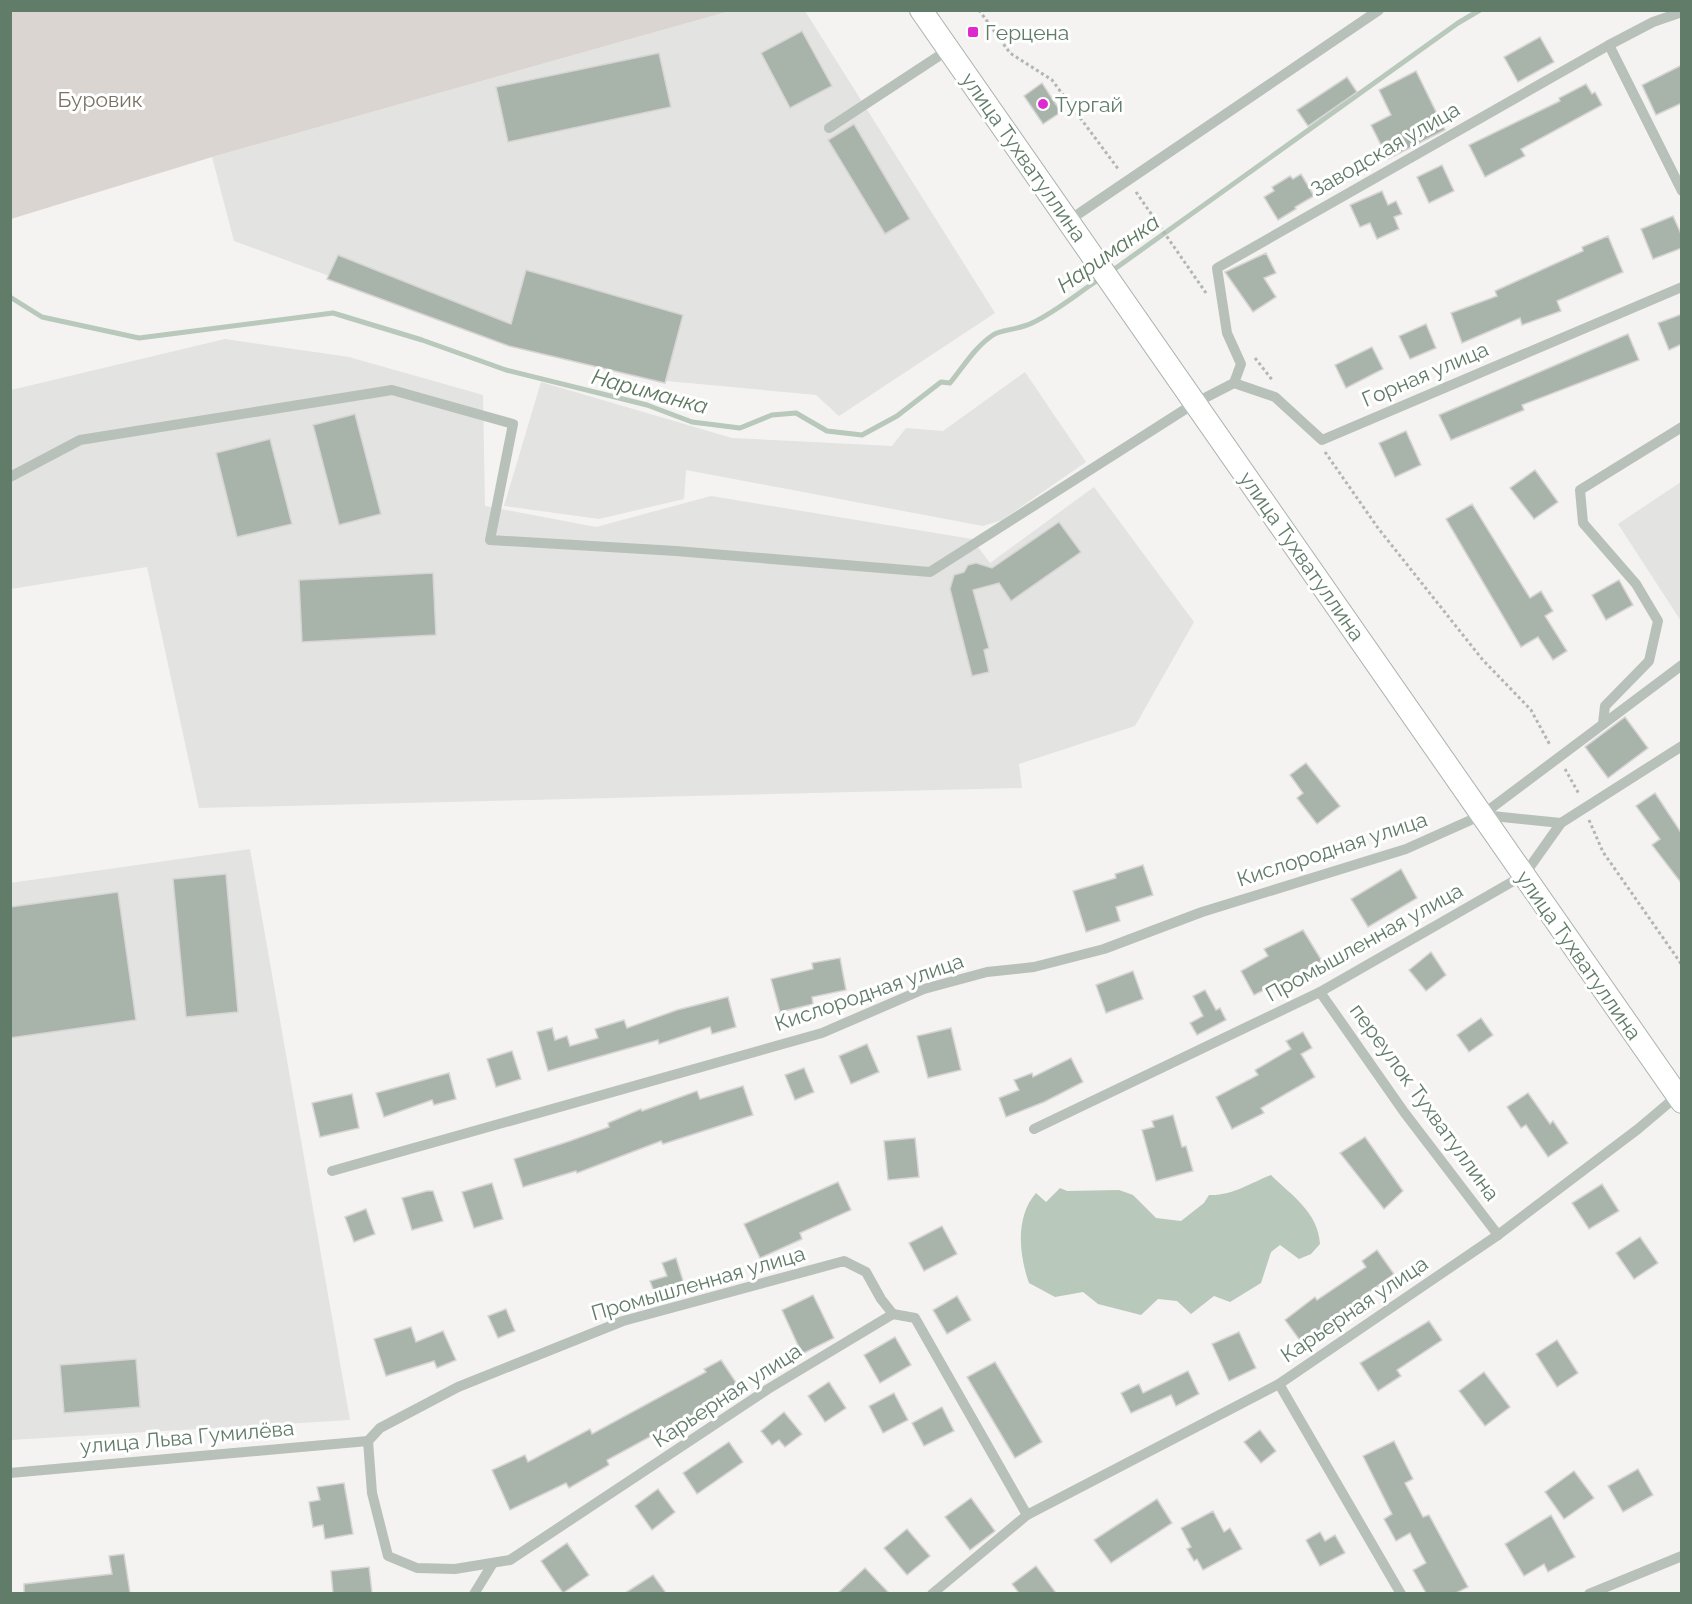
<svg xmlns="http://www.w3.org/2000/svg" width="1692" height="1604" viewBox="0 0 1692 1604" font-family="Raleway,sans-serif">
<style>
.built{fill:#e3e3e2}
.green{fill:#dad5d1}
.water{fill:#b8c8ba}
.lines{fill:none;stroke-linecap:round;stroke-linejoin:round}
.stream{stroke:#b8c8ba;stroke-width:5}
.building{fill:#a8b4aa;stroke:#d7d4d5;stroke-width:1.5}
.major-casing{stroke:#a9b4ac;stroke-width:24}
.path{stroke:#b0b8b3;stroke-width:3;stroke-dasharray:3 3;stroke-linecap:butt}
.minor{stroke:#b7c1ba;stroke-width:10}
.major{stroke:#fff;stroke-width:22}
.poi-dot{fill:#de29d1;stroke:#fff;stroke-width:2}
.labels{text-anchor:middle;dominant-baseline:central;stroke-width:6;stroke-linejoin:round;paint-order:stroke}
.poi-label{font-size:21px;fill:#617c68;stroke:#fff;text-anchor:start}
.park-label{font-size:21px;fill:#797164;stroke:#fff}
.street-label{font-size:21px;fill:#617c68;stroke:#fff}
.water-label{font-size:22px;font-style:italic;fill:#5c785f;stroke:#fff}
</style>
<rect width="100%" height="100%" fill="#f5f2f2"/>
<g class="built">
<path d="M730 11H805L995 313 839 416 816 395 667 381 509 342 234 241 212 157Z"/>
<path d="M225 339 349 357 483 395 485 506 596 527 711 496 972 539 990 563 1094 487 1194 622 1135 726 1019 764 1022 788 199 808 147 567 11 589V390Z"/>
<path d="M1025 372 1086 462 1002 520 983 526 686 470 684 499 599 519 504 506 541 382 732 438 892 446 906 428 943 431Z"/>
<path d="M1681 482V621L1618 524Z"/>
<path d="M250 849 350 1420 11 1440 10 883Z"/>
</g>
<path class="green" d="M11 10H730V11L212 157 11 219Z"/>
<path class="water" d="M1271 1175C1292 1196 1318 1212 1320 1244L1311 1254 1299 1259 1280 1245 1271 1252 1261 1283 1230 1302 1214 1296 1191 1314 1177 1301 1158 1299 1141 1315 1098 1304 1083 1292 1055 1297 1029 1283C1019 1255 1015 1217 1036 1193L1046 1202 1060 1188 1067 1191 1119 1190 1133 1195 1156 1218 1181 1221 1204 1203 1209 1195C1232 1196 1250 1183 1271 1175Z"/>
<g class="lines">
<g class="stream">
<path d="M1109 273 1458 23 1480 10"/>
<path d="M10 297 42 317 139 338 333 313 422 340 506 370 647 405 692 422 740 428 772 415 796 413 827 431 862 435 897 416 941 382 950 383C964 366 975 347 993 335 1000 330 1021 329 1032 323 1057 311 1078 293 1101 278"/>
</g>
</g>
<g class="building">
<path d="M802 31 832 86 790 108 761 53Z"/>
<path d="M1540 37 1554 62 1518 82 1504 57Z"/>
<path d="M659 53 671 107 508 142 496 87Z"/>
<path d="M1682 65V103L1656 115 1642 85Z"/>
<path d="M1416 71 1445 130 1388 159 1371 125 1391 115 1379 90Z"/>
<path d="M1347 77 1357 92 1308 126 1297 110Z"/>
<path d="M1042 83 1061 112 1043 124 1024 96Z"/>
<path d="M1586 84 1592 94 1595 92 1602 105 1521 149 1525 156 1485 177 1469 145 1560 101 1559 98Z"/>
<path d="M854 124 910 219 885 234 828 140Z"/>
<path d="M1442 165 1454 191 1429 203 1417 177Z"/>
<path d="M1301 174 1314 196 1295 207 1296 209 1278 220 1264 197 1274 191 1272 187 1290 176 1293 179Z"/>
<path d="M1382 191 1388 205 1396 201 1402 214 1394 217 1399 229 1377 239 1370 223 1360 227 1350 205Z"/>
<path d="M1673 216 1682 236V248L1653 259 1641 229Z"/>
<path d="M1608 236 1623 272 1557 301 1561 311 1522 325 1520 318 1462 343 1451 313 1497 296 1495 291 1583 251 1582 247Z"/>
<path d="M1266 253 1276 273 1264 278 1276 297 1253 312 1225 272Z"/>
<path d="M338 255 511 324 526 270 683 315 665 383 509 346 327 279Z"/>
<path d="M1682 314V344L1669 350 1658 323Z"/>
<path d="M1426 324 1436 348 1410 359 1399 336Z"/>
<path d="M1628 334 1639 360 1522 405 1524 410 1451 440 1439 415Z"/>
<path d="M1372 347 1383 369 1346 388 1335 365Z"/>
<path d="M355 414 381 514 339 525 313 425Z"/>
<path d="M1406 431 1421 465 1395 477 1379 443Z"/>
<path d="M270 439 292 524 237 537 216 453Z"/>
<path d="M1535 470 1558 502 1534 519 1510 488Z"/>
<path d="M1472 504 1530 598 1541 591 1553 611 1545 616 1567 651 1553 660 1538 637 1521 647 1446 519Z"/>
<path d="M1059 522 1081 552 1011 601 999 583 973 590 989 648 984 650 989 672 972 676 950 589 954 575 964 572 968 565 976 563 992 568Z"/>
<path d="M433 573 436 635 302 642 299 580Z"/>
<path d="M1619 580 1633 605 1606 620 1592 595Z"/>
<path d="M1625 717 1648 748 1608 778 1585 747Z"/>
<path d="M1306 763 1340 806 1317 824 1297 798 1303 793 1290 775Z"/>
<path d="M1655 793 1682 834V884L1652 845 1660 839 1636 806Z"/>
<path d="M1143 865 1153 895 1116 907 1120 921 1086 932 1073 891 1116 878 1115 874Z"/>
<path d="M1401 869 1417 898 1368 927 1351 899Z"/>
<path d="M226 874 238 1012 186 1017 173 879Z"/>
<path d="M118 892 136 1020 10 1038V907Z"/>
<path d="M1303 930 1322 961 1285 982 1284 980 1254 995 1241 971 1268 956 1264 949Z"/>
<path d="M1431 952 1446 975 1426 991 1409 970Z"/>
<path d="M840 958 846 990 812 997 813 1004 780 1012 771 979 813 969 812 963Z"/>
<path d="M1133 971 1143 999 1106 1013 1096 985Z"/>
<path d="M1205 990 1216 1010 1220 1008 1226 1020 1197 1035 1190 1023 1203 1016 1193 996Z"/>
<path d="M728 997 736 1027 712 1034 710 1027 659 1044 658 1040 548 1071 537 1032 552 1028 555 1040 567 1036 570 1046 598 1038 595 1029 624 1020 627 1028 677 1010Z"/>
<path d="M1481 1018 1493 1035 1469 1052 1457 1035Z"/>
<path d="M951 1028 961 1070 928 1078 917 1036Z"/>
<path d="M1303 1032 1312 1048 1301 1054 1315 1077 1261 1108 1264 1113 1232 1129 1216 1097 1258 1075 1255 1070 1291 1049 1286 1041Z"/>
<path d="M867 1044 879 1072 851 1084 839 1056Z"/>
<path d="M512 1051 521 1079 496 1087 487 1059Z"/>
<path d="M1071 1058 1083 1082 1044 1102 1006 1117 999 1098 1019 1090 1014 1080 1032 1073 1033 1077Z"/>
<path d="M804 1068 814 1092 795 1100 785 1075Z"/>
<path d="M449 1073 456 1099 434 1105 432 1100 384 1117 376 1093Z"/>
<path d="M743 1086 753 1115 663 1144 661 1141 577 1173 576 1171 523 1187 514 1159 567 1142 609 1127 608 1123 641 1109 642 1111 697 1091 700 1099Z"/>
<path d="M1528 1093 1550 1124 1553 1121 1568 1143 1548 1157 1526 1125 1521 1128 1507 1107Z"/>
<path d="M352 1094 359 1128 320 1137 312 1103Z"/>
<path d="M1173 1115 1182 1147 1186 1146 1193 1171 1156 1181 1142 1130 1154 1127 1152 1121Z"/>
<path d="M1365 1137 1403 1191 1384 1209 1340 1153Z"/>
<path d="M915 1138 919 1177 888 1180 884 1141Z"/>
<path d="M838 1182 851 1210 800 1233 802 1239 760 1258 744 1224Z"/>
<path d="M492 1183 503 1219 474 1228 462 1192Z"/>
<path d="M1602 1184 1619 1211 1589 1229 1572 1203Z"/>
<path d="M427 1191H433L443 1221 412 1230 402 1198Z"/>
<path d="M366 1209 375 1234 354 1242 345 1217Z"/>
<path d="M942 1226 957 1254 924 1271 909 1243Z"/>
<path d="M1640 1237 1658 1263 1634 1279 1616 1253Z"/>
<path d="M1377 1250 1394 1274 1361 1298 1365 1303 1304 1346 1285 1320 1315 1297 1317 1300 1366 1267 1362 1261Z"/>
<path d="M676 1258 685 1287 656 1297 650 1281 667 1276 662 1263Z"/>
<path d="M813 1295 834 1338 802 1354 782 1310Z"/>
<path d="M957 1296 971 1320 947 1334 933 1310Z"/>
<path d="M506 1309 515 1331 498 1338 488 1316Z"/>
<path d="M1429 1321 1442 1340 1397 1370 1401 1376 1378 1391 1360 1363Z"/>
<path d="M411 1327 416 1342 443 1331 456 1360 437 1368 434 1361 386 1376 374 1339Z"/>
<path d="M1239 1332 1256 1368 1229 1381 1212 1344Z"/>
<path d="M895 1337 911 1365 880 1383 864 1355Z"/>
<path d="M1557 1340 1578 1373 1557 1387 1536 1354Z"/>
<path d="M136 1359 140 1407 64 1413 60 1365Z"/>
<path d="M721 1360 739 1387 700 1407 703 1412 678 1424 677 1422 607 1460 609 1465 569 1488 566 1483 510 1510 492 1470 525 1455 528 1462 590 1429 592 1434 706 1372 704 1369Z"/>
<path d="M995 1362 1042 1442 1015 1458 967 1377Z"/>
<path d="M1188 1371 1199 1394 1176 1406 1171 1395 1131 1413 1121 1393 1139 1384 1143 1393Z"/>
<path d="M1484 1372 1510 1407 1485 1426 1459 1391Z"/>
<path d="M829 1382 846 1408 825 1422 808 1396Z"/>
<path d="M894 1393 908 1420 883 1433 869 1406Z"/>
<path d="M942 1407 954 1431 924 1446 912 1423Z"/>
<path d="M784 1412 802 1434 785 1447 779 1440 772 1445 761 1431Z"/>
<path d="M1260 1430 1276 1451 1261 1463 1244 1442Z"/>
<path d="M1394 1441 1413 1479 1405 1483 1423 1517 1429 1515 1468 1587 1456 1593H1426L1413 1570 1426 1563 1410 1533 1396 1541 1384 1519 1392 1514 1363 1456Z"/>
<path d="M729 1442 743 1462 697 1494 683 1473Z"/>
<path d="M1638 1469 1653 1495 1623 1512 1608 1486Z"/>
<path d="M1574 1471 1594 1498 1564 1519 1545 1492Z"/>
<path d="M344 1483 353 1534 325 1539 323 1525 313 1527 309 1502 320 1500 317 1487Z"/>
<path d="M658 1489 675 1512 652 1530 635 1506Z"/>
<path d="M971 1498 995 1531 970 1550 945 1517Z"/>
<path d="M1157 1499 1172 1523 1111 1563 1094 1540Z"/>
<path d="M1213 1511 1224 1532 1230 1528 1242 1549 1203 1570 1197 1559 1194 1561 1187 1549 1191 1547 1181 1528Z"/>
<path d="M1551 1515 1575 1557 1548 1572 1544 1564 1524 1576 1505 1544Z"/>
<path d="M907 1529 930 1556 907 1575 884 1548Z"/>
<path d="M1320 1532 1325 1541 1335 1535 1345 1553 1320 1566 1306 1540Z"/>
<path d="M567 1543 589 1575 563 1593 541 1561Z"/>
<path d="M124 1554 130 1593H24V1584L112 1574 109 1556Z"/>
<path d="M1036 1566 1056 1593H1019L1012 1584Z"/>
<path d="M369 1567 372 1593H333L331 1571Z"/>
<path d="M865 1568 889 1593H838Z"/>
<path d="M653 1575 666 1593H625Z"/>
</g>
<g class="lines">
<defs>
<path id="major" d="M921 10 1682 1102"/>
</defs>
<use href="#major" class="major-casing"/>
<g class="path">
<path d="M979 10 1010 53 1052 80 1119 170"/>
<path d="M1136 192 1206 293"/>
<path d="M1255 358 1273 381"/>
<path d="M1325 452 1378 528 1482 659 1531 710 1550 745"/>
<path d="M1565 769 1579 794"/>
<path d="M1589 820 1603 852 1682 965"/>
</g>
<g class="minor">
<path d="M1609 45 1682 191"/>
<path d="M829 128 948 50"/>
<path d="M1068 221 1379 10"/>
<path d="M1234 383 1241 364 1227 333 1217 268 1609 45 1653 22 1682 12"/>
<path d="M10 477 80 440 392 390 513 424 490 540 676 551 930 572 1195 403 1234 383 1275 397 1322 440 1682 287"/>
<path d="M1603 723 1605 706 1649 661 1658 621 1636 584 1583 523 1580 490 1682 427"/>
<path d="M1483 815 1561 823"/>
<path d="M1320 992 1404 1112 1498 1235"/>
<path d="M1034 1129 1320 992 1524 875 1561 823 1682 746"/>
<path d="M332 1171 822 1033 924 989 987 972 1034 967 1104 949 1202 912 1406 849 1482 815 1682 665"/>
<path d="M1279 1384 1401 1594"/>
<path d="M368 1441 372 1493 388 1556 417 1568 455 1569 510 1560 768 1389 893 1314 915 1318 1027 1515"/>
<path d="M368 1441 380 1428 458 1387 623 1321 844 1261 866 1272 881 1299 893 1314"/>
<path d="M10 1473 368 1441"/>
<path d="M474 1594 493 1563"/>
<path d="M932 1594 1027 1515 1279 1384 1498 1235 1638 1129 1677 1096"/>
<path d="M1589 1594 1682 1556"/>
</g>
<use href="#major" class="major"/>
</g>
<g class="poi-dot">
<rect x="967" y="26" width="12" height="12" rx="3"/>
<circle cx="1043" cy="104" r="6"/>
</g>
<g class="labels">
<g class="poi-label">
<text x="985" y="32">Герцена</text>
<text x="1055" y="104">Тургай</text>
</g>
<g class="park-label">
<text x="100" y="99">Буровик</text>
</g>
<g class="street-label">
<text transform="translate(1385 149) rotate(-30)">Заводская улица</text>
<text transform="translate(1024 157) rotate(55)">улица Тухватуллина</text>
<text transform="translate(1425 374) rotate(-23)">Горная улица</text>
<text transform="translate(1302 556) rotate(55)">улица Тухватуллина</text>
<text transform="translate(1332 849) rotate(-18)">Кислородная улица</text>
<text transform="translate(1364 942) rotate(-29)">Промышленная улица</text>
<text transform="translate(1579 955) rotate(55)">улица Тухватуллина</text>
<text transform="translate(869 992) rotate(-19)">Кислородная улица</text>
<text transform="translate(1425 1102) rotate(54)">переулок Тухватуллина</text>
<text transform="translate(698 1283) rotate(-16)">Промышленная улица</text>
<text transform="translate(1354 1309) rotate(-34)">Карьерная улица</text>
<text transform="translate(727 1395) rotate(-33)">Карьерная улица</text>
<text transform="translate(187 1437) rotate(-5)">улица Льва Гумилёва</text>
</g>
<g class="water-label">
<text transform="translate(1108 253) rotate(-35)">Нариманка</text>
<text transform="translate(650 391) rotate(15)">Нариманка</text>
</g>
</g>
<rect width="1692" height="1604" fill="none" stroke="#617c68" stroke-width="24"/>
</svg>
